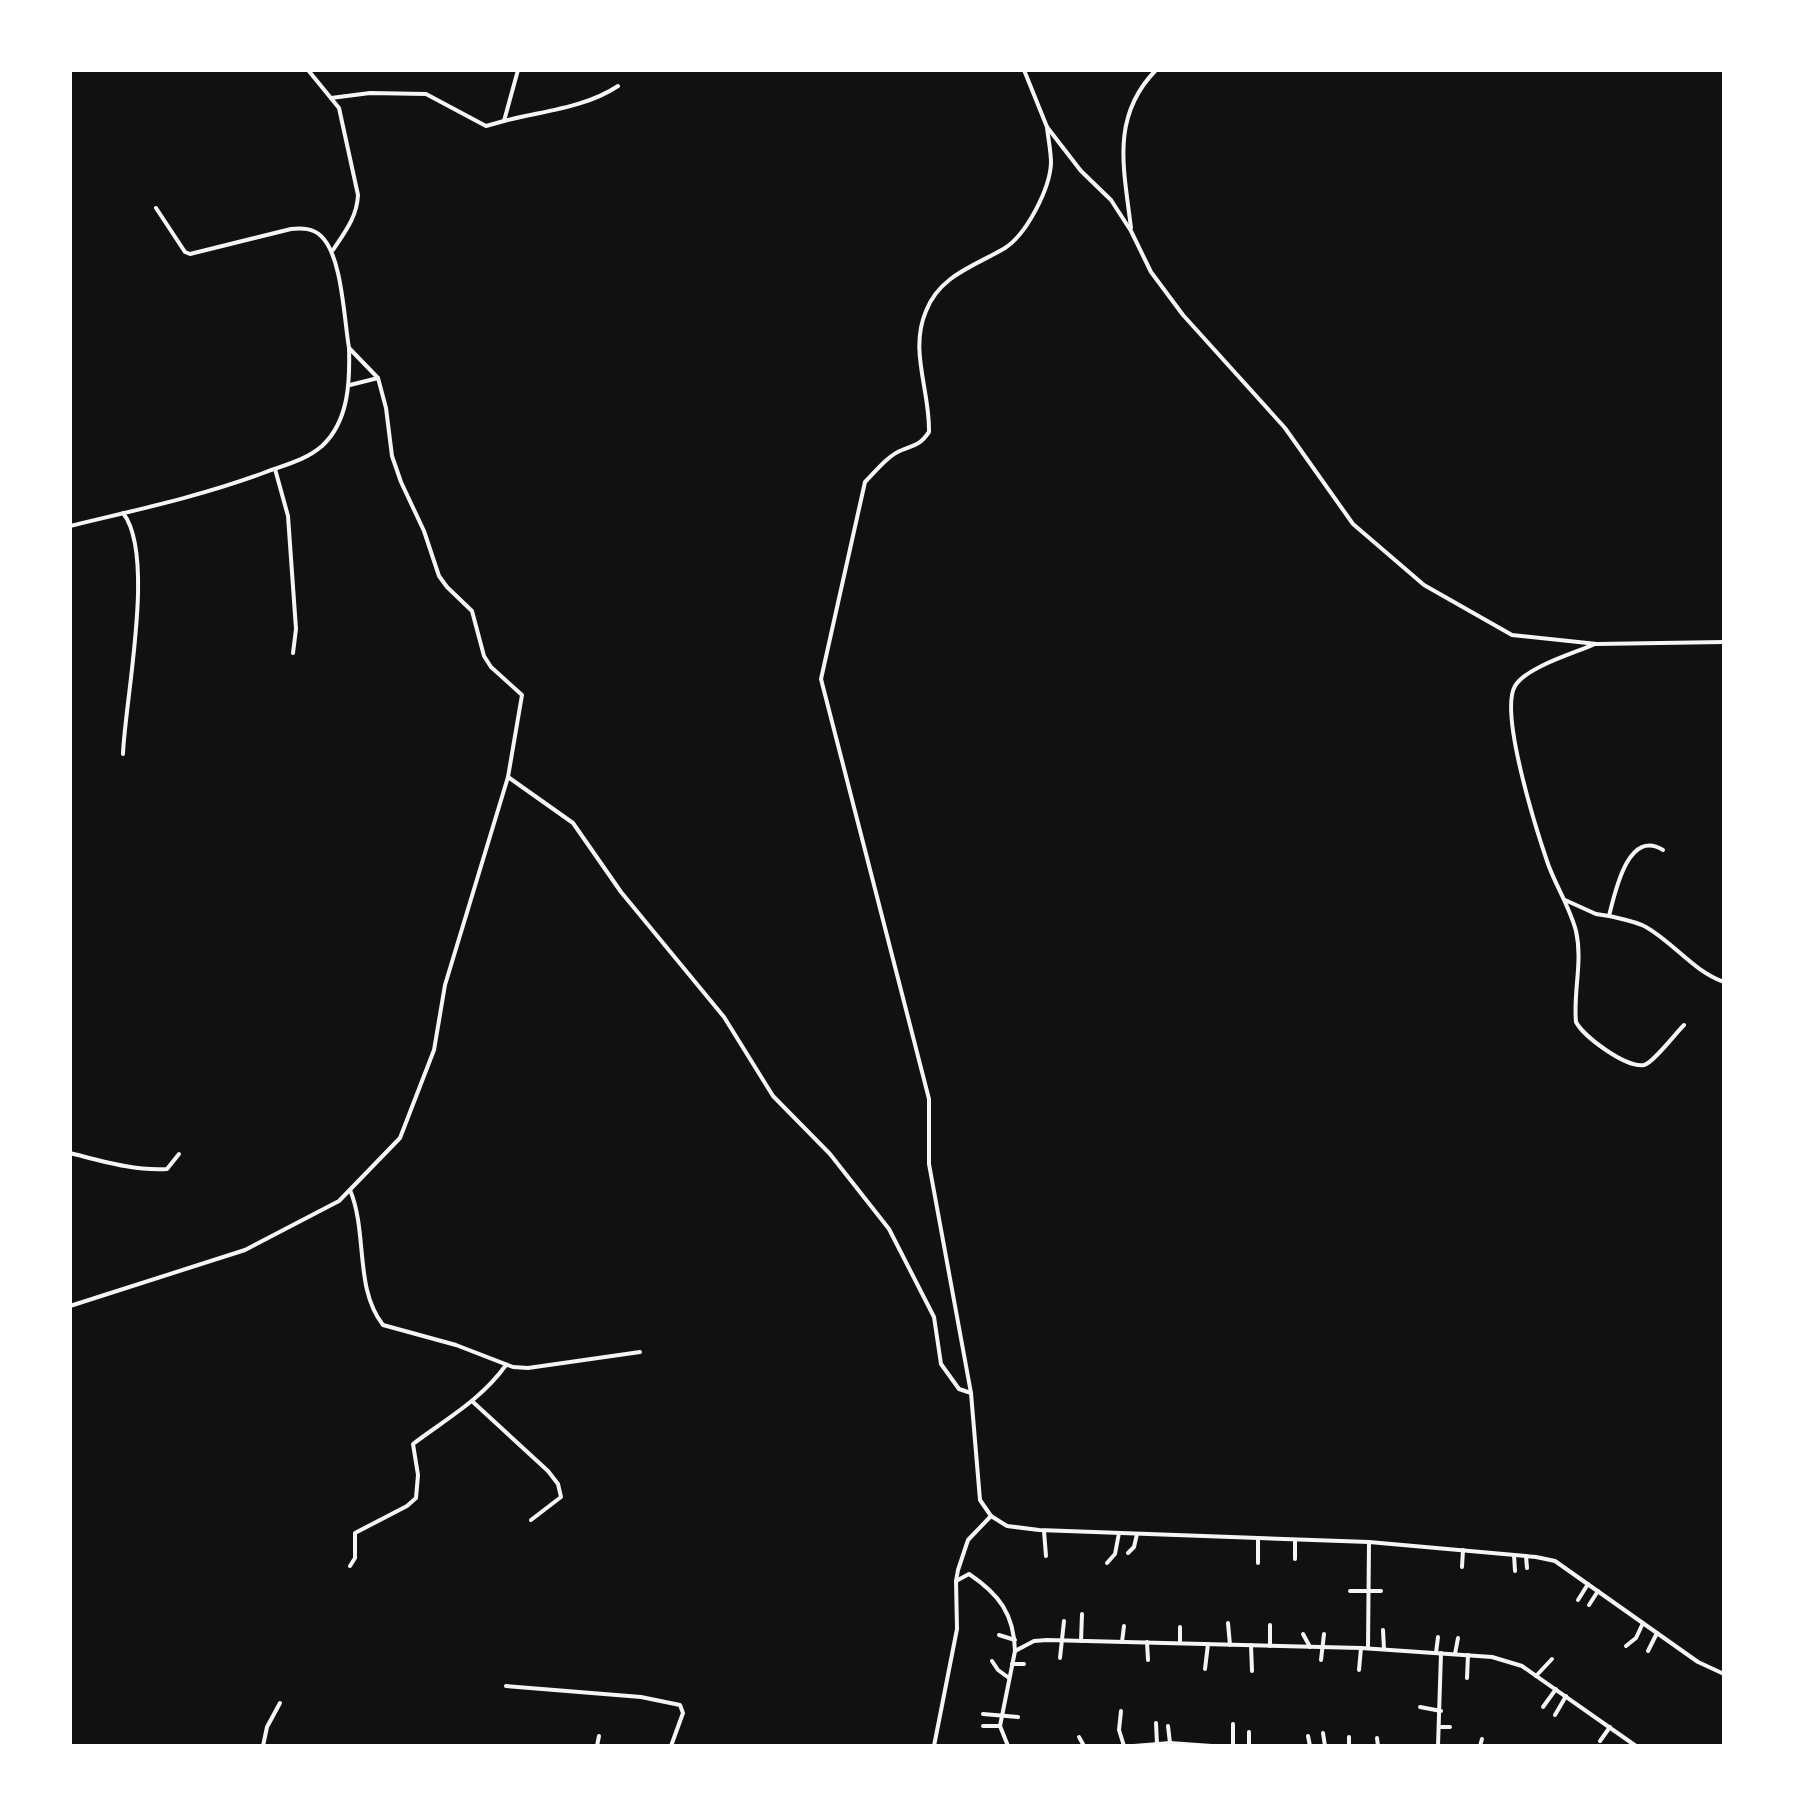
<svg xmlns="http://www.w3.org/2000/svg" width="1794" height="1816" viewBox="0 0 1794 1816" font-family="'Fira Sans Condensed',sans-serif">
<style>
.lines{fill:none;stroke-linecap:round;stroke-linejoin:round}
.minor{stroke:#f5f5f5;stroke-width:4}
</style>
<rect width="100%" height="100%" fill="#111"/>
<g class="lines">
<g class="minor">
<path d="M308 70 339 108 358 195C357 217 345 232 333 250"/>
<path d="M1024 70 1047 127 1081 171 1111 200 1131 231 1151 272 1183 315 1285 428 1353 524 1424 585 1512 635 1597 644 1724 642"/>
<path d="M331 98 370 93 426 94 486 126 504 121 518 70"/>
<path d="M504 121C542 111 585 108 618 86"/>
<path d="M1047 127C1048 138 1051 151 1051 163 1050 188 1027 234 1005 248 975 266 940 275 926 311 909 351 930 390 929 432 919 446 916 444 902 450 887 456 876 471 865 482L821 679 929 1099V1164L971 1393 980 1500 991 1516 1007 1526 1039 1530 1369 1542 1536 1557 1555 1561 1698 1662 1724 1674"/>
<path d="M156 208 185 252 190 254 291 229C302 228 313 228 321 236 342 255 344 319 349 348"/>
<path d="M1131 228C1124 169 1110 117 1156 70"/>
<path d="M350 385 378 378"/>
<path d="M275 469 288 516 296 629 293 653"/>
<path d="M70 526C136 510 202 496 266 472 285 465 306 460 322 446 349 421 350 381 349 348L378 378 386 408 392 456 401 482 424 531 439 576 447 587 472 611 484 656 491 667 522 695 508 777 445 985 434 1050 400 1138 339 1201 245 1250 70 1306"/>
<path d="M1595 644C1575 653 1526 667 1515 686 1499 713 1537 832 1548 864 1556 886 1570 908 1576 931 1583 962 1573 992 1576 1022 1584 1037 1626 1068 1644 1065 1653 1063 1675 1034 1684 1025"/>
<path d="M123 754C125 699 156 555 123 513"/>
<path d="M508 777 573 823 621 892 724 1017 773 1096 830 1154 889 1229 934 1317 941 1364 959 1389 971 1393"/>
<path d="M1565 900 1596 914 1609 916C1615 892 1628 828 1663 850"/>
<path d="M1609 916C1621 919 1635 921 1646 927 1674 943 1693 971 1724 982"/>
<path d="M70 1153C102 1161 134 1171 167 1169L179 1154"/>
<path d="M350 1190C368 1233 354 1288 383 1325L456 1345 513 1367 528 1368 640 1352"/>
<path d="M473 1402 548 1471 558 1484 561 1497 531 1520"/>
<path d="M1044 1531 1046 1556"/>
<path d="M1258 1538V1563"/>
<path d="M1128 1553 1134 1547 1137 1534"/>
<path d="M1514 1555 1515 1571"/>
<path d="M1526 1556 1527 1568"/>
<path d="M1295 1559V1540"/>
<path d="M1107 1563 1115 1554 1119 1533"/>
<path d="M350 1566 355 1558V1533L407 1506 416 1498 418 1475 413 1444C446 1419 481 1400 506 1365"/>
<path d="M1462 1567 1463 1550"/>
<path d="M956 1581 969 1574C999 1594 1014 1614 1015 1651"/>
<path d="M1350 1591H1381"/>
<path d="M1578 1600 1588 1584"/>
<path d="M1589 1605 1598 1591"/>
<path d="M1228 1623 1230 1645"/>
<path d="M1180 1627V1643"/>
<path d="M1383 1630 1384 1649"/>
<path d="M1303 1634 1310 1647"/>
<path d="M999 1635 1015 1640"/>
<path d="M1081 1641 1082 1614"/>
<path d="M1122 1642 1124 1626"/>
<path d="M1147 1642 1148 1660"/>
<path d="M1251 1645 1252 1671"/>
<path d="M1270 1646V1625"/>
<path d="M1626 1646 1636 1638 1643 1623"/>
<path d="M1368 1648 1369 1542"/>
<path d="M1648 1651 1657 1633"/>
<path d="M1436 1653 1438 1637"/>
<path d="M1455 1654 1458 1638"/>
<path d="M1060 1658 1064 1621"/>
<path d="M1321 1660 1324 1634"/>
<path d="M992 1661 998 1670 1009 1678"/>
<path d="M1012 1664H1024"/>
<path d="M1205 1669 1208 1644"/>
<path d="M1359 1670 1361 1648"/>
<path d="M1536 1676 1552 1659"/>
<path d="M1467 1678 1468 1655"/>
<path d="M506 1686 641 1697 680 1705 683 1713 671 1746"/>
<path d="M1420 1707 1441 1711"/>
<path d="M1543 1707 1556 1689"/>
<path d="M1121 1711 1119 1730 1124 1746"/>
<path d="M983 1714 1018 1717"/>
<path d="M1555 1715 1566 1696"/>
<path d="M1156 1723 1157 1744"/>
<path d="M1233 1724V1746"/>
<path d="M983 1726H1000"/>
<path d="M1168 1726 1170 1743"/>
<path d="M1440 1727H1450"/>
<path d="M1249 1732V1746"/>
<path d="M1323 1733 1325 1746"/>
<path d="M1308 1736 1310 1746"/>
<path d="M1079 1737 1084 1746"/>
<path d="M1349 1737V1746"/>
<path d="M1377 1738 1378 1746"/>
<path d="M1600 1741 1610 1727"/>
<path d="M263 1746 267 1727 280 1703"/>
<path d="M597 1746 599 1736"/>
<path d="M934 1746 957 1629 956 1581 958 1570 968 1540 991 1516"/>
<path d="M1008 1746 1000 1726 1015 1651 1034 1641 1047 1640 1361 1648 1492 1657 1522 1666 1636 1746"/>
<path d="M1134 1746 1170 1743 1212 1746"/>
<path d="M1438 1746 1441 1653"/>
<path d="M1480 1746 1482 1739"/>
</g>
</g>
<rect width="1794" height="1816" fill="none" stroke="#ffffff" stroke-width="144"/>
</svg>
